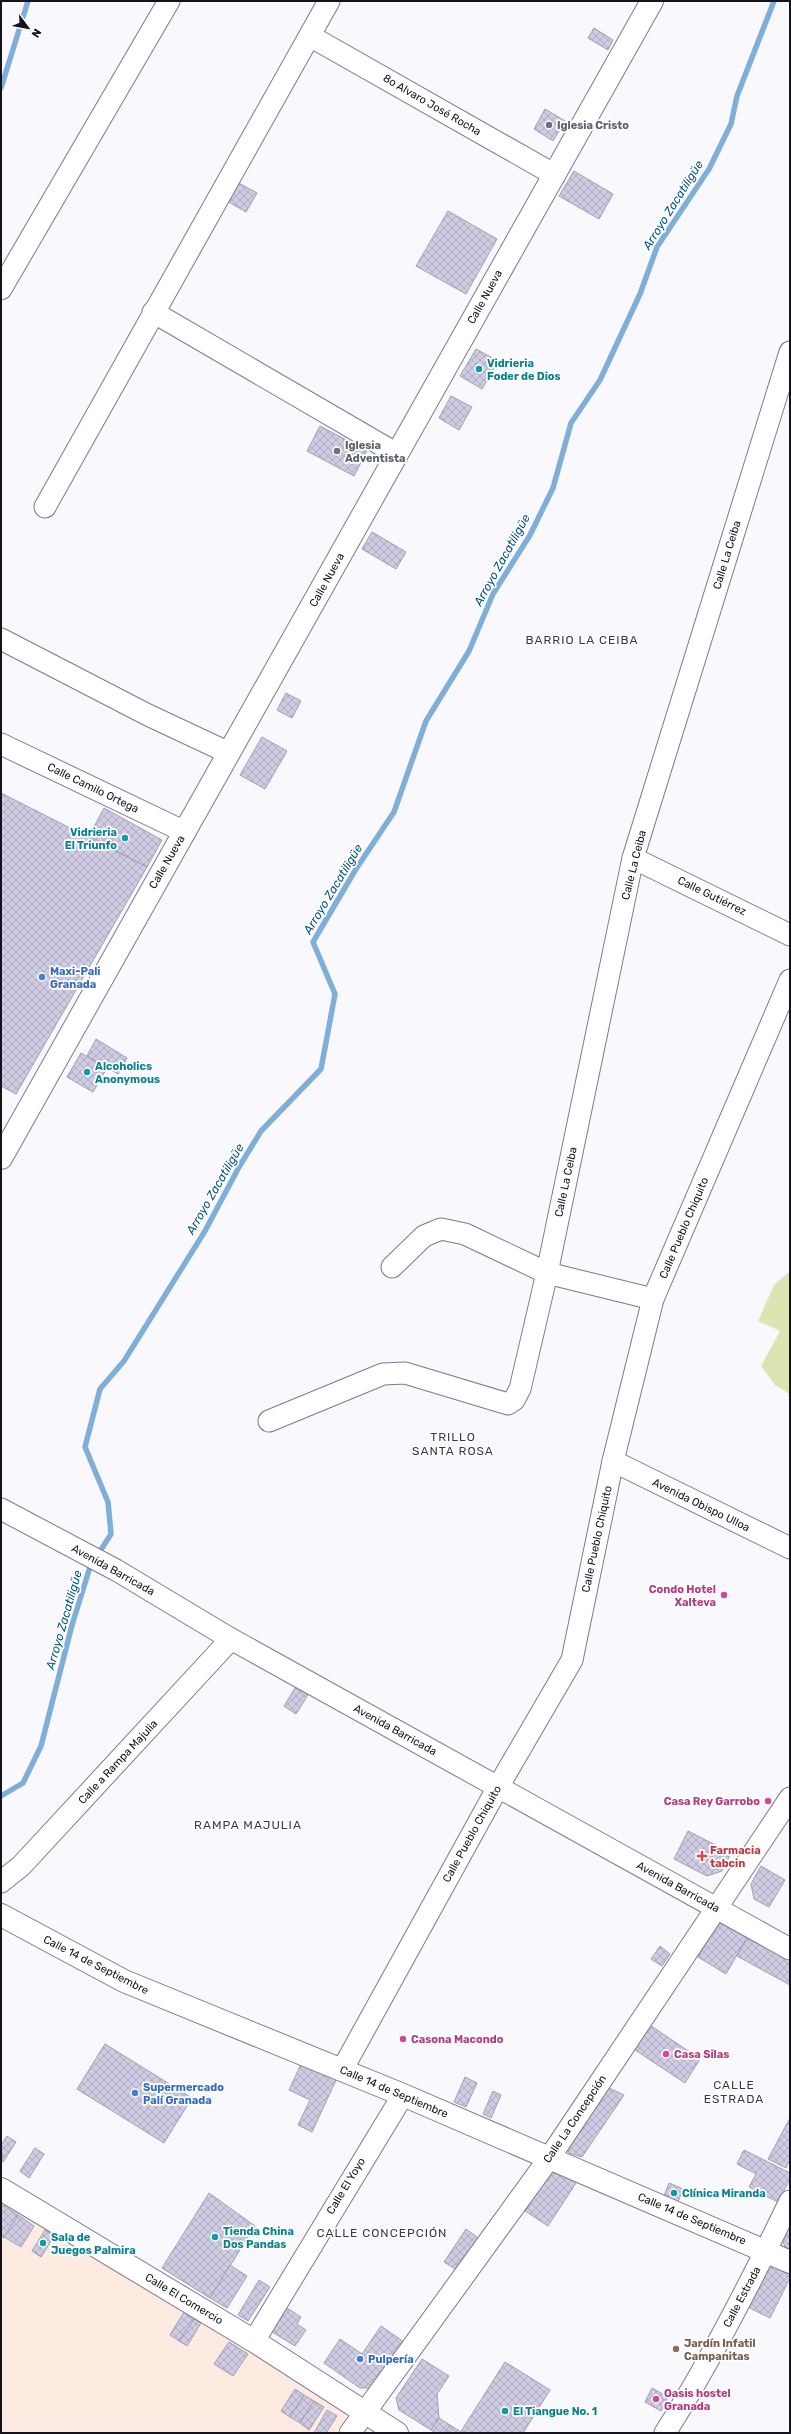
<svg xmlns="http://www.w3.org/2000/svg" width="791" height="2434" viewBox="0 0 791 2434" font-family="Rubik,sans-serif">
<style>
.commercial{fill:#fdebe1}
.green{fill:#dde4b4}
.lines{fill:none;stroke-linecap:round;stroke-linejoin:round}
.stream{stroke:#7fafd9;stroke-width:5.5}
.building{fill:url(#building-cross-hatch);stroke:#a19fb5}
.street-casing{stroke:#7c7a8f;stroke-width:23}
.secondary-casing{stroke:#7c7a8f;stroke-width:24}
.street{stroke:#fff;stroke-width:21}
.secondary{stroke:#fff;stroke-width:22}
.worship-dot{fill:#6b7280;stroke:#fff;stroke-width:1.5}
.culture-dot{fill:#0f9aa8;stroke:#fff;stroke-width:1.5}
.shop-dot{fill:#3f7fe0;stroke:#fff;stroke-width:1.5}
.hotel-dot{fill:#d1479c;stroke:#fff;stroke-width:1.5}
.health-dot{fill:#e0444e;stroke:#fff;stroke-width:1.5}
.education-dot{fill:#8d6e63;stroke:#fff;stroke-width:1.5}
.labels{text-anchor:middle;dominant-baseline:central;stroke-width:3.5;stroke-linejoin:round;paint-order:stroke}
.street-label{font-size:11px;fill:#14131b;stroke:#fff}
.worship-label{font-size:11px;font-weight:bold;fill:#5b616d;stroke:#fff;text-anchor:start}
.culture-label{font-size:11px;font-weight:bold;fill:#0d838f;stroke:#fff;text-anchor:start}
.shop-label{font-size:11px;font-weight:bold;fill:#366cbe;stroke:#fff;text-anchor:start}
.hotel-label{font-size:11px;font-weight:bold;fill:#b23c85;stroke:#fff;text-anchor:start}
.health-label{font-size:11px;font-weight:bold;fill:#be3a42;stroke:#fff;text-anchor:start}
.education-label{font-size:11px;font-weight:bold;fill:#785e54;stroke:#fff;text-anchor:start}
.water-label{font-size:12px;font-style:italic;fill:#045589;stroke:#fff}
.neighbourhood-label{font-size:12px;letter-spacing:1px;fill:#3b384b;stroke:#fff}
</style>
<defs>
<pattern id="building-cross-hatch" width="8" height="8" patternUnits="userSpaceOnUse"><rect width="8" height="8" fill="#cecbe3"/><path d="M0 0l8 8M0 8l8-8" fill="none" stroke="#b0adc2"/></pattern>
</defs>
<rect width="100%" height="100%" fill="#f9f8fd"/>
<path class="commercial" d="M1 2193 350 2412 335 2433H1Z"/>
<path class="green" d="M790 1271V1394L775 1385 761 1366 780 1331 758 1321 774 1285Z"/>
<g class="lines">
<g class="stream">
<path d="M1 88 28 1"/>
<path d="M1 1796 23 1783 41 1746 72 1625 90 1567 111 1534 108 1502 85 1447 100 1389 124 1361 205 1231 239 1167 261 1131 321 1069 335 994 313 942 356 869 394 812 426 721 469 651 493 594 530 535 553 488 571 423 600 380 640 294 657 247 709 169 731 124 737 96 774 1"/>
</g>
</g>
<g class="building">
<path d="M594 28 613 40 608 50 588 38Z"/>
<path d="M545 109 565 121 553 141 534 129Z"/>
<path d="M574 171 613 194 599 219 559 196Z"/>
<path d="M237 182 257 193 246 212 227 201Z"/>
<path d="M448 211 497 239 466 294 416 266Z"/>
<path d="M476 349 498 361 482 389 460 376Z"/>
<path d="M451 396 472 407 459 430 439 418Z"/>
<path d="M320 426 367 451 354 476 307 451Z"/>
<path d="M372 532 406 552 396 569 362 549Z"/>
<path d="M286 693 301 701 292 718 277 710Z"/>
<path d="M262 737 287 751 265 789 240 775Z"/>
<path d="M1 793 147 867 16 1094 1 1086Z"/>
<path d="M104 808 162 840 147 867 89 836Z"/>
<path d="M96 1039 127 1058 118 1074 87 1056Z"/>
<path d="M81 1053 107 1068 93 1092 67 1077Z"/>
<path d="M297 1685 309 1693 296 1714 284 1706Z"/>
<path d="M688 1831 731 1853 722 1871 707 1876 674 1859Z"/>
<path d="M761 1866 785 1880 769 1907 754 1899 751 1884Z"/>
<path d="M728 1920 750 1932 726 1974 698 1957 718 1925Z"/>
<path d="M750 1932 790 1954V1985L737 1956Z"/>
<path d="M660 1946 670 1954 662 1966 651 1959Z"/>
<path d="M647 2023 700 2059 685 2083 632 2048Z"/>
<path d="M105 2044 192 2098 164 2143 77 2089Z"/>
<path d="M302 2062 337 2078 312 2132 298 2125 310 2100 289 2090Z"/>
<path d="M465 2077 477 2083 466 2107 454 2102Z"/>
<path d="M607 2087 624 2095 582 2157 569 2153 567 2146Z"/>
<path d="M493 2091 501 2095 491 2118 483 2114Z"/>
<path d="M790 2118V2159L786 2168 768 2159Z"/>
<path d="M7 2136 16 2142 3 2162 1 2145Z"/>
<path d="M35 2148 44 2154 29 2178 20 2171Z"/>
<path d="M744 2150 790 2173V2179L778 2202 749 2187 756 2174 737 2164Z"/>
<path d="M560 2169 578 2180 548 2226 525 2211 548 2174Z"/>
<path d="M669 2183 683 2189 678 2202 664 2196Z"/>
<path d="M209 2193 255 2226 210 2298 162 2268Z"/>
<path d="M3 2205 18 2215 4 2238 1 2236V2209Z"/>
<path d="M18 2215 34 2226 21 2247 4 2237Z"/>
<path d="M790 2223V2249L785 2247 781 2237Z"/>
<path d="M466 2229 481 2240 460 2272 444 2262Z"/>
<path d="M45 2230 54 2236 41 2257 32 2251Z"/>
<path d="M774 2263 790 2270V2278L770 2318 746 2306 766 2266Z"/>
<path d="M230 2265 247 2276 227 2308 210 2298Z"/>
<path d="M259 2280 270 2287 248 2321 238 2315Z"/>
<path d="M284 2306 301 2317 297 2324 306 2330 295 2346 269 2330Z"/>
<path d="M184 2312 194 2319 179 2341 170 2335Z"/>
<path d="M194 2319 201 2323 187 2346 179 2341Z"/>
<path d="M381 2326 404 2342 372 2388H360L324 2363 340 2339 362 2354Z"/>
<path d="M229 2342 248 2354 233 2376 214 2364Z"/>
<path d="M422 2359 449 2376 437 2394 439 2418 431 2430 399 2410 396 2398Z"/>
<path d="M505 2362 550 2390 523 2433H460Z"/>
<path d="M652 2388 668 2397 661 2411 645 2402Z"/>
<path d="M295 2389 304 2395 290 2417 281 2411Z"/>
<path d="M304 2395 314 2401 300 2423 290 2417Z"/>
<path d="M314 2401 324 2407 309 2430 300 2423Z"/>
<path d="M327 2410 337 2416 326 2433H314Z"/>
<path d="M439 2418 450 2425 445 2433H436L431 2430Z"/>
<path d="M450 2425 461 2432 460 2433H445Z"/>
</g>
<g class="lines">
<defs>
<g id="street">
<path d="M310 36 555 175"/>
<path d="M1 289 169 1"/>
<path d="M153 312 397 454"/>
<path d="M45 507 329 1"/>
<path d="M1 639 148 715 229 753"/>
<path d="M1 744 185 832"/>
<path d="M633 858 790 935"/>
<path d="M392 1267 424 1236 441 1229 465 1234 547 1273 653 1299"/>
<path d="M269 1421 383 1374 405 1373 508 1404 514 1400 520 1389 547 1273 633 858 790 352"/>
<path d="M613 1461 790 1548"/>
<path d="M1 1509 116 1570 231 1639 790 1949"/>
<path d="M1 1882 21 1866 231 1639"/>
<path d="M342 2070 498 1787 572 1660 613 1461 653 1299 790 980"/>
<path d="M254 2341 403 2095"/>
<path d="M350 2433 550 2157 790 1798"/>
<path d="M665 2433C712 2359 752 2280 790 2201"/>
</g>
<g id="secondary">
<path d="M1 1158 652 1"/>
<path d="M1 1915 124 1981 403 2095 790 2262"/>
<path d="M1 2189 254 2341 397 2433"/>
</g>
</defs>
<use href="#street" class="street-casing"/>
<use href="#secondary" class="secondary-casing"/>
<use href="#street" class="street"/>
<use href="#secondary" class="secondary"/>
</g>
<g class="worship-dot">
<circle cx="549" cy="125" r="4"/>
<circle cx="337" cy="451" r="4"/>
</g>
<g class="culture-dot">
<circle cx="479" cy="369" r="4"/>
<circle cx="125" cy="838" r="4"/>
<circle cx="87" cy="1072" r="4"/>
<circle cx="674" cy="2193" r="4"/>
<circle cx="215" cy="2237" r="4"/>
<circle cx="43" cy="2243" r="4"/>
<circle cx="505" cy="2411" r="4"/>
</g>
<g class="shop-dot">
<circle cx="42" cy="977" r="4"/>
<circle cx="135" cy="2093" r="4"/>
<circle cx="360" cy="2359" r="4"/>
</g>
<g class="hotel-dot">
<circle cx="724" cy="1595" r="4"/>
<circle cx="768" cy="1801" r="4"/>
<circle cx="403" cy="2039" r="4"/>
<circle cx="666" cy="2054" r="4"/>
<circle cx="656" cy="2399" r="4"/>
</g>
<path class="health-dot" d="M700 1850h4v4h4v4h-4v4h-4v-4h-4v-4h4z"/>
<circle class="education-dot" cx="676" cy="2349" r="4"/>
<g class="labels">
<g class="street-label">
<text transform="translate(432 105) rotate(30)">8o Alvaro José Rocha</text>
<text transform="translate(485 297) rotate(-61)">Calle Nueva</text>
<text transform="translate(727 555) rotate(-73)">Calle La Ceiba</text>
<text transform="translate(327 580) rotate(-61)">Calle Nueva</text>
<text transform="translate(93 788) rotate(26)">Calle Camilo Ortega</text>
<text transform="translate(167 862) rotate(-60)">Calle Nueva</text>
<text transform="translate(634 865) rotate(-76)">Calle La Ceiba</text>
<text transform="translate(712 896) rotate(26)">Calle Gutiérrez</text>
<text transform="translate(566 1182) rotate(-78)">Calle La Ceiba</text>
<text transform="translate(684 1228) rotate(-67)">Calle Pueblo Chiquito</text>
<text transform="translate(701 1505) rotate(26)">Avenida Obispo Ulloa</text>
<text transform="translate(597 1539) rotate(-78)">Calle Pueblo Chiquito</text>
<text transform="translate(113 1570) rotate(29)">Avenida Barricada</text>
<text transform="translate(395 1730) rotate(29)">Avenida Barricada</text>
<text transform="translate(118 1762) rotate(-47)">Calle a Rampa Majulia</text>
<text transform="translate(472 1834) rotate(-61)">Calle Pueblo Chiquito</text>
<text transform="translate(678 1887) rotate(29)">Avenida Barricada</text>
<text transform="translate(96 1965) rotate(27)">Calle 14 de Septiembre</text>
<text transform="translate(394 2092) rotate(23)">Calle 14 de Septiembre</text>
<text transform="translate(575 2119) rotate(-56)">Calle La Concepción</text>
<text transform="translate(346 2186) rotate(-59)">Calle El Yoyo</text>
<text transform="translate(692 2219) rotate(23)">Calle 14 de Septiembre</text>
<text transform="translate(742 2297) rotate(-62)">Calle Estrada</text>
<text transform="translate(184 2299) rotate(31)">Calle El Comercio</text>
</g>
<g class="worship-label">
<text x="557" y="125">Iglesia Cristo</text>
<text x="345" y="445">Iglesia<tspan x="345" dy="13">Adventista</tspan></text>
</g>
<g class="culture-label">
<text x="487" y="363">Vidrieria<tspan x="487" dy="13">Foder de Dios</tspan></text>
<text x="117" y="832" text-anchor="end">Vidrieria<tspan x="117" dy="13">El Triunfo</tspan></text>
<text x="95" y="1066">Alcoholics<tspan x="95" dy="13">Anonymous</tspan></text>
<text x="682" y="2193">Clínica Miranda</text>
<text x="223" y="2231">Tienda China<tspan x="223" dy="13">Dos Pandas</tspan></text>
<text x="51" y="2237">Sala de<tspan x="51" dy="13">Juegos Palmira</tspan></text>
<text x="513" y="2411">El Tiangue No. 1</text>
</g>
<g class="shop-label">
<text x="50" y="971">Maxi-Pali<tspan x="50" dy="13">Granada</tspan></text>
<text x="143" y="2087">Supermercado<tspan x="143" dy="13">Palí Granada</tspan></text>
<text x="368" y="2359">Pulpería</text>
</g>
<g class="hotel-label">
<text x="716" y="1589" text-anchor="end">Condo Hotel<tspan x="716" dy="13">Xalteva</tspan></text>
<text x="760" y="1801" text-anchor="end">Casa Rey Garrobo</text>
<text x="411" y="2039">Casona Macondo</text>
<text x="674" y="2054">Casa Silas</text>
<text x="664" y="2393">Oasis hostel<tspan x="664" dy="13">Granada</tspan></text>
</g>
<g class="health-label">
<text x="710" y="1850">Farmacia<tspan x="710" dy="13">tabcin</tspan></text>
</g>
<g class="education-label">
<text x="684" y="2343">Jardín Infatil<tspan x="684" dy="13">Campanitas</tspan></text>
</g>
<g class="water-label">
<text transform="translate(673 205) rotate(-58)">Arroyo Zacatiligüe</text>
<text transform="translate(502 560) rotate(-61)">Arroyo Zacatiligüe</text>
<text transform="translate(333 889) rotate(-59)">Arroyo Zacatiligüe</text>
<text transform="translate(215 1189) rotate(-60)">Arroyo Zacatiligüe</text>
<text transform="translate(64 1620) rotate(-74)">Arroyo Zacatiligüe</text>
</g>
<g class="neighbourhood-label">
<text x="582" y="640">BARRIO LA CEIBA</text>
<text x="453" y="1437">TRILLO<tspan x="453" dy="14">SANTA ROSA</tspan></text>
<text x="248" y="1825">RAMPA MAJULIA</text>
<text x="734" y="2085">CALLE<tspan x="734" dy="14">ESTRADA</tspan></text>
<text x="382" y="2233">CALLE CONCEPCIÓN</text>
</g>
</g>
<rect width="791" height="2434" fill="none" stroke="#14131b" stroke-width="4"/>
<g transform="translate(28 28) rotate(122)" stroke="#ffffff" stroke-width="3" paint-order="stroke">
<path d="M0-3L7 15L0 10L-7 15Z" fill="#14131b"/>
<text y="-6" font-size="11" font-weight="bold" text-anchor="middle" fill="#14131b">N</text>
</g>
</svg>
